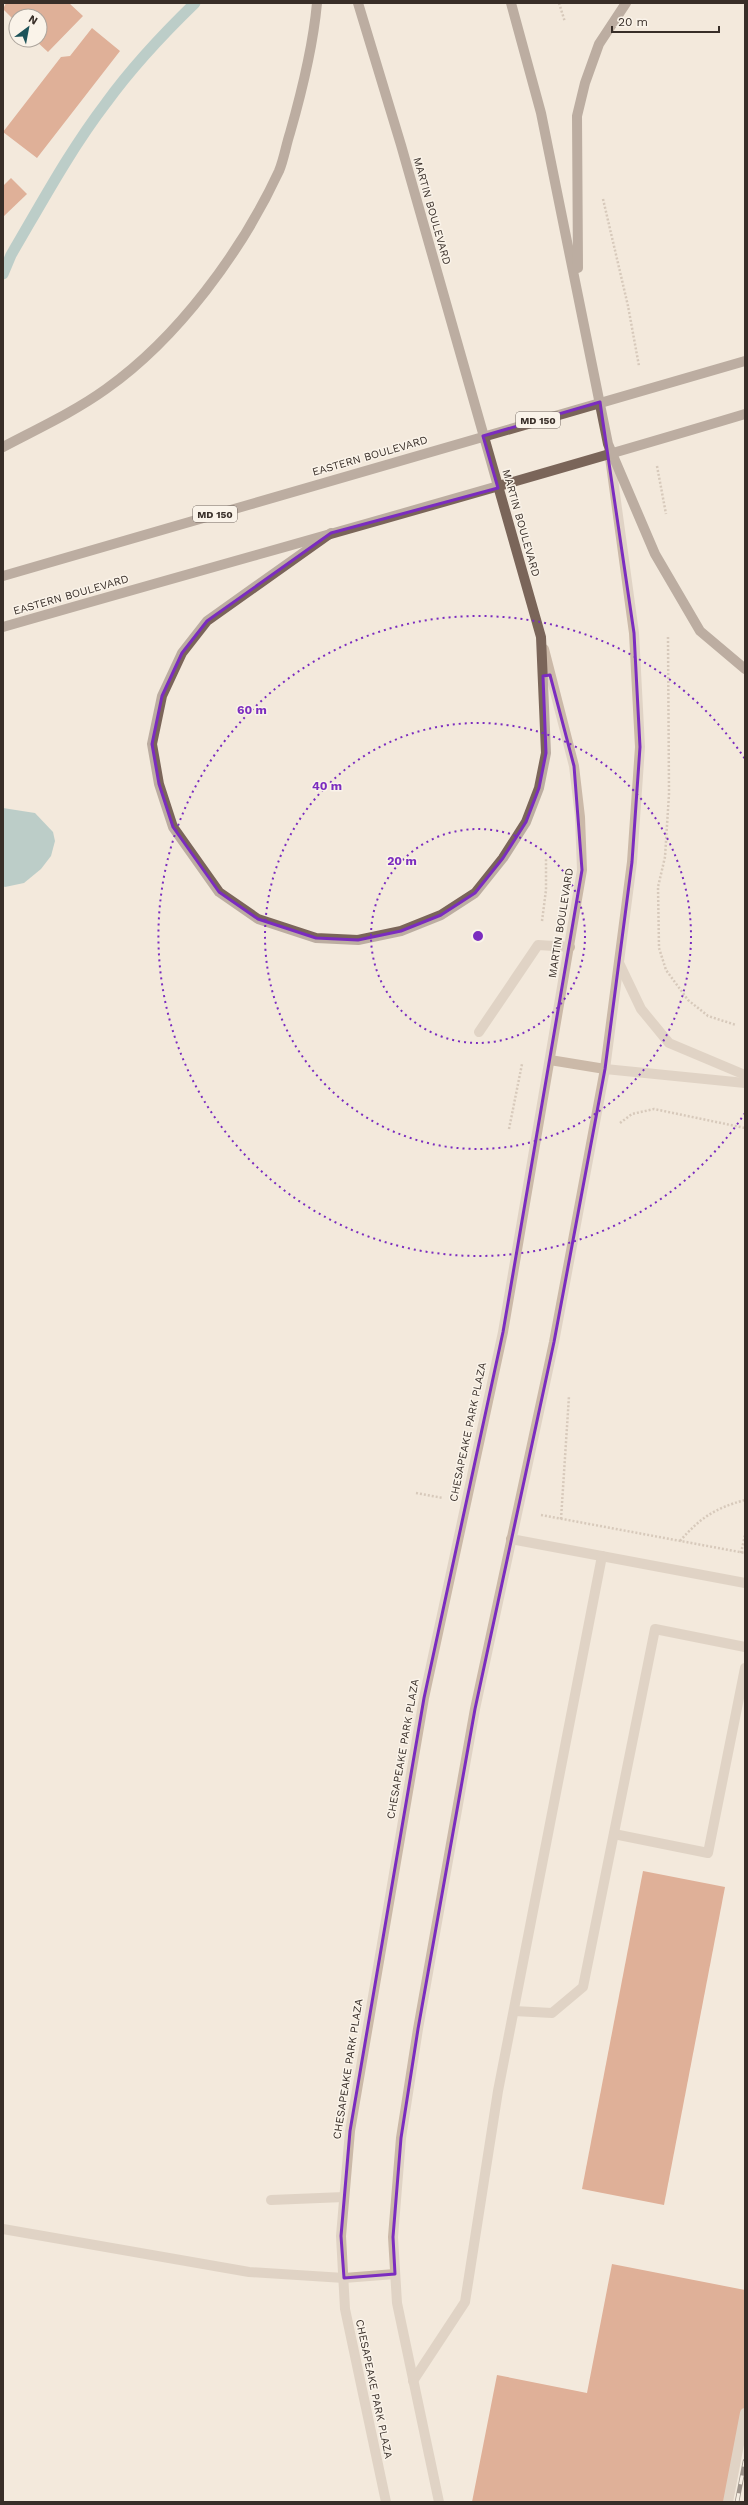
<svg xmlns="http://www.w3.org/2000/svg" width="748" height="2505" viewBox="0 0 748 2505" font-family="'Work Sans',sans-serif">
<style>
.water{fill:#7bacb0}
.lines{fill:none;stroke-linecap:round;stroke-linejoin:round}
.stream{stroke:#7bacb0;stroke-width:11}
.building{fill:#c86a45}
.path{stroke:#b7a392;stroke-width:2.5;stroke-dasharray:2 2;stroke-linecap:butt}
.minor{stroke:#cbb9a8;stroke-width:10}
.major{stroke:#7a6559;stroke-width:10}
.rail-casing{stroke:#382e28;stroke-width:4.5}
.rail{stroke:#faf3e9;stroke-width:3;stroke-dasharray:9;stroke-linecap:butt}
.marked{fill:none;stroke:#7b2cbf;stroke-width:3;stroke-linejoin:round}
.ring{fill:none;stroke:#7b2cbf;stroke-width:2;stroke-dasharray:2 4}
.labels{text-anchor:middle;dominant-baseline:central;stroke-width:3;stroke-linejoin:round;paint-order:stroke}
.shield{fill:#faf3e9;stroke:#726962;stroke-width:1}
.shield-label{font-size:10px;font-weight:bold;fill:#382e28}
.street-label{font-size:11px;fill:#382e28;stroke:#faf3e9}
.centre{fill:#7b2cbf;stroke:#faf3e9;stroke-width:2}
.ring-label{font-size:12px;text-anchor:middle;font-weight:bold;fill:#7b2cbf;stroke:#faf3e9;stroke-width:3;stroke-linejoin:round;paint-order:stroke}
</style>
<rect width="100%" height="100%" fill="#f3e9dc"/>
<path class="water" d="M3 808 35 813 53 832 55 841 51 856 41 869 24 883 5 887 3 886Z"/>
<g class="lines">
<path class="stream" d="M3 274 11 255C41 204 70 150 106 103 132 67 163 34 195 3"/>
</g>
<g class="building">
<path d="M6 3H69L83 16 48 52 35 40H40V16H16V22L3 9Z"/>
<path d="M92 28 120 51 37 158 3 132 61 57 70 56Z"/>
<path d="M11 178 27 194 3 217V186Z"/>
<path d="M643 1871 725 1887 664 2205 582 2189Z"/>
<path d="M612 2264 745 2290V2407L727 2502H472L497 2375 587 2393Z"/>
</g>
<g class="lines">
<g class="path">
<path d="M559 3 565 22"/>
<path d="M603 199 628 306 639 366"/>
<path d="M657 466 666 514"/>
<path d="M668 637 669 794 665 857 658 887 659 948 666 970 688 1000 708 1016 736 1025"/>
<path d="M542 921 546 890V859"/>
<path d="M620 1123 632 1114 654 1109 745 1128"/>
<path d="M509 1129 522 1064"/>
<path d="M416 1493 443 1498"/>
<path d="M541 1515 745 1553"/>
<path d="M561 1519 569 1396"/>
<path d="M680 1541C700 1518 715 1508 745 1500"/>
<path d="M741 1553 745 1535"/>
</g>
<g class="minor">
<path d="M619 963 641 1009 669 1043 745 1075"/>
<path d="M479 1032 538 945 570 947"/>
<path d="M550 1060 605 1069 745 1083"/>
<path d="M511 1539 745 1583"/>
<path d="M614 1834 708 1853 745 1668"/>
<path d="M514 2011 552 2013 583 1987 655 1629 745 1647"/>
<path d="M271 2200 344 2197"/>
<path d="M3 2229 249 2272 344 2278 395 2274"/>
<path d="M413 2381 465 2302 498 2091 602 1556"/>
<path d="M386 2502 345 2309 341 2236 350 2131 424 1698 503 1332 582 870 580 817 574 766 544 649"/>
<path d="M439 2502 397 2303 393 2237 401 2138 418 2029 475 1709 554 1342 605 1069 632 862 640 747 634 633 609 450"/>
<path d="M728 2502 745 2413"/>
</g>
<g class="major">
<path d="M511 3 541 113 608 444 655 554 700 631 745 669"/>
<path d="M578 268 577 116 585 83 599 44 626 3"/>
<path d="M3 447C37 429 74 412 106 389 178 338 242 251 279 171 284 159 286 145 290 133 302 91 313 47 317 3"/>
<path d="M331 533 207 621 182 653 162 696 152 744 159 784 173 827 219 892 258 919 316 938 358 940 401 931 441 915 475 893 503 858 526 822 539 788 546 753 541 637 401 145 358 3"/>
<path d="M3 576 745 361"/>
<path d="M3 627C250 556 499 488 745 414"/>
</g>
<defs>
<path id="rail" d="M737 2502 745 2461"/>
</defs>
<use href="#rail" class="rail-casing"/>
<use href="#rail" class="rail"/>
</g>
<path d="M0 0H748V2505H0ZM600 402 634 633 640 747 632 862 605 1069 554 1342 475 1709 418 2029 401 2138 393 2237 395 2274 344 2278 341 2236 350 2131 424 1698 503 1332 582 870 574 766 550 675 543 676 546 753 539 788 526 822 503 858 475 893 441 915 401 931 358 940 316 938 258 919 219 892 173 827 159 784 152 744 162 696 182 653 207 621 331 533 498 488 483 436Z" fill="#f3e9dc" fill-opacity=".55" fill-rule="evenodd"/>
<path class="marked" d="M600 402 634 633 640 747 632 862 605 1069 554 1342 475 1709 418 2029 401 2138 393 2237 395 2274 344 2278 341 2236 350 2131 424 1698 503 1332 582 870 574 766 550 675 543 676 546 753 539 788 526 822 503 858 475 893 441 915 401 931 358 940 316 938 258 919 219 892 173 827 159 784 152 744 162 696 182 653 207 621 331 533 498 488 483 436Z"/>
<g class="ring">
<circle cx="478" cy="936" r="107"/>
<circle cx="478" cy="936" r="213"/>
<path d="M745 1113A320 320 0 1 1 745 759"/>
</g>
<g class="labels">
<g class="shield">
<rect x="516" y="412" width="44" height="16" rx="3"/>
<rect x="193" y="506" width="44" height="16" rx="3"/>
</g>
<g class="shield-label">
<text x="538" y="420">MD 150</text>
<text x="215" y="514">MD 150</text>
</g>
<g class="street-label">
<text transform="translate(432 211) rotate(74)">MARTIN BOULEVARD</text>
<text transform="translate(370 456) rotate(-16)">EASTERN BOULEVARD</text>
<text transform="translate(521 523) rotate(74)">MARTIN BOULEVARD</text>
<text transform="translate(71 595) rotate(-16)">EASTERN BOULEVARD</text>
<text transform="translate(561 923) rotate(-81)">MARTIN BOULEVARD</text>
<text transform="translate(468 1432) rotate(-78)">CHESAPEAKE PARK PLAZA</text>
<text transform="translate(403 1749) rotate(-80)">CHESAPEAKE PARK PLAZA</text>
<text transform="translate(348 2069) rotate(-81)">CHESAPEAKE PARK PLAZA</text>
<text transform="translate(374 2389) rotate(78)">CHESAPEAKE PARK PLAZA</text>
</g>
</g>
<circle cx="478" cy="936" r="6" class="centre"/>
<g class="ring-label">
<text x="252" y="714">60 m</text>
<text x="327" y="790">40 m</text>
<text x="402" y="865">20 m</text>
</g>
<rect width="748" height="2505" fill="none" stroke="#382e28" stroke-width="8"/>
<g transform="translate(28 28) rotate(32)"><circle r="19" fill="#faf3e9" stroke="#aca49c"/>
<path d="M0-3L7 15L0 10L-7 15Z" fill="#1d535a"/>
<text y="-6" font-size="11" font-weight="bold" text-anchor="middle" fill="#382e28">N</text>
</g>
<path d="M612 26v6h107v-6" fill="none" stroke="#382e28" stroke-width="2"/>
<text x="618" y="26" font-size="12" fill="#382e28" stroke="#faf3e9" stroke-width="3" paint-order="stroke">20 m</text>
</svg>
